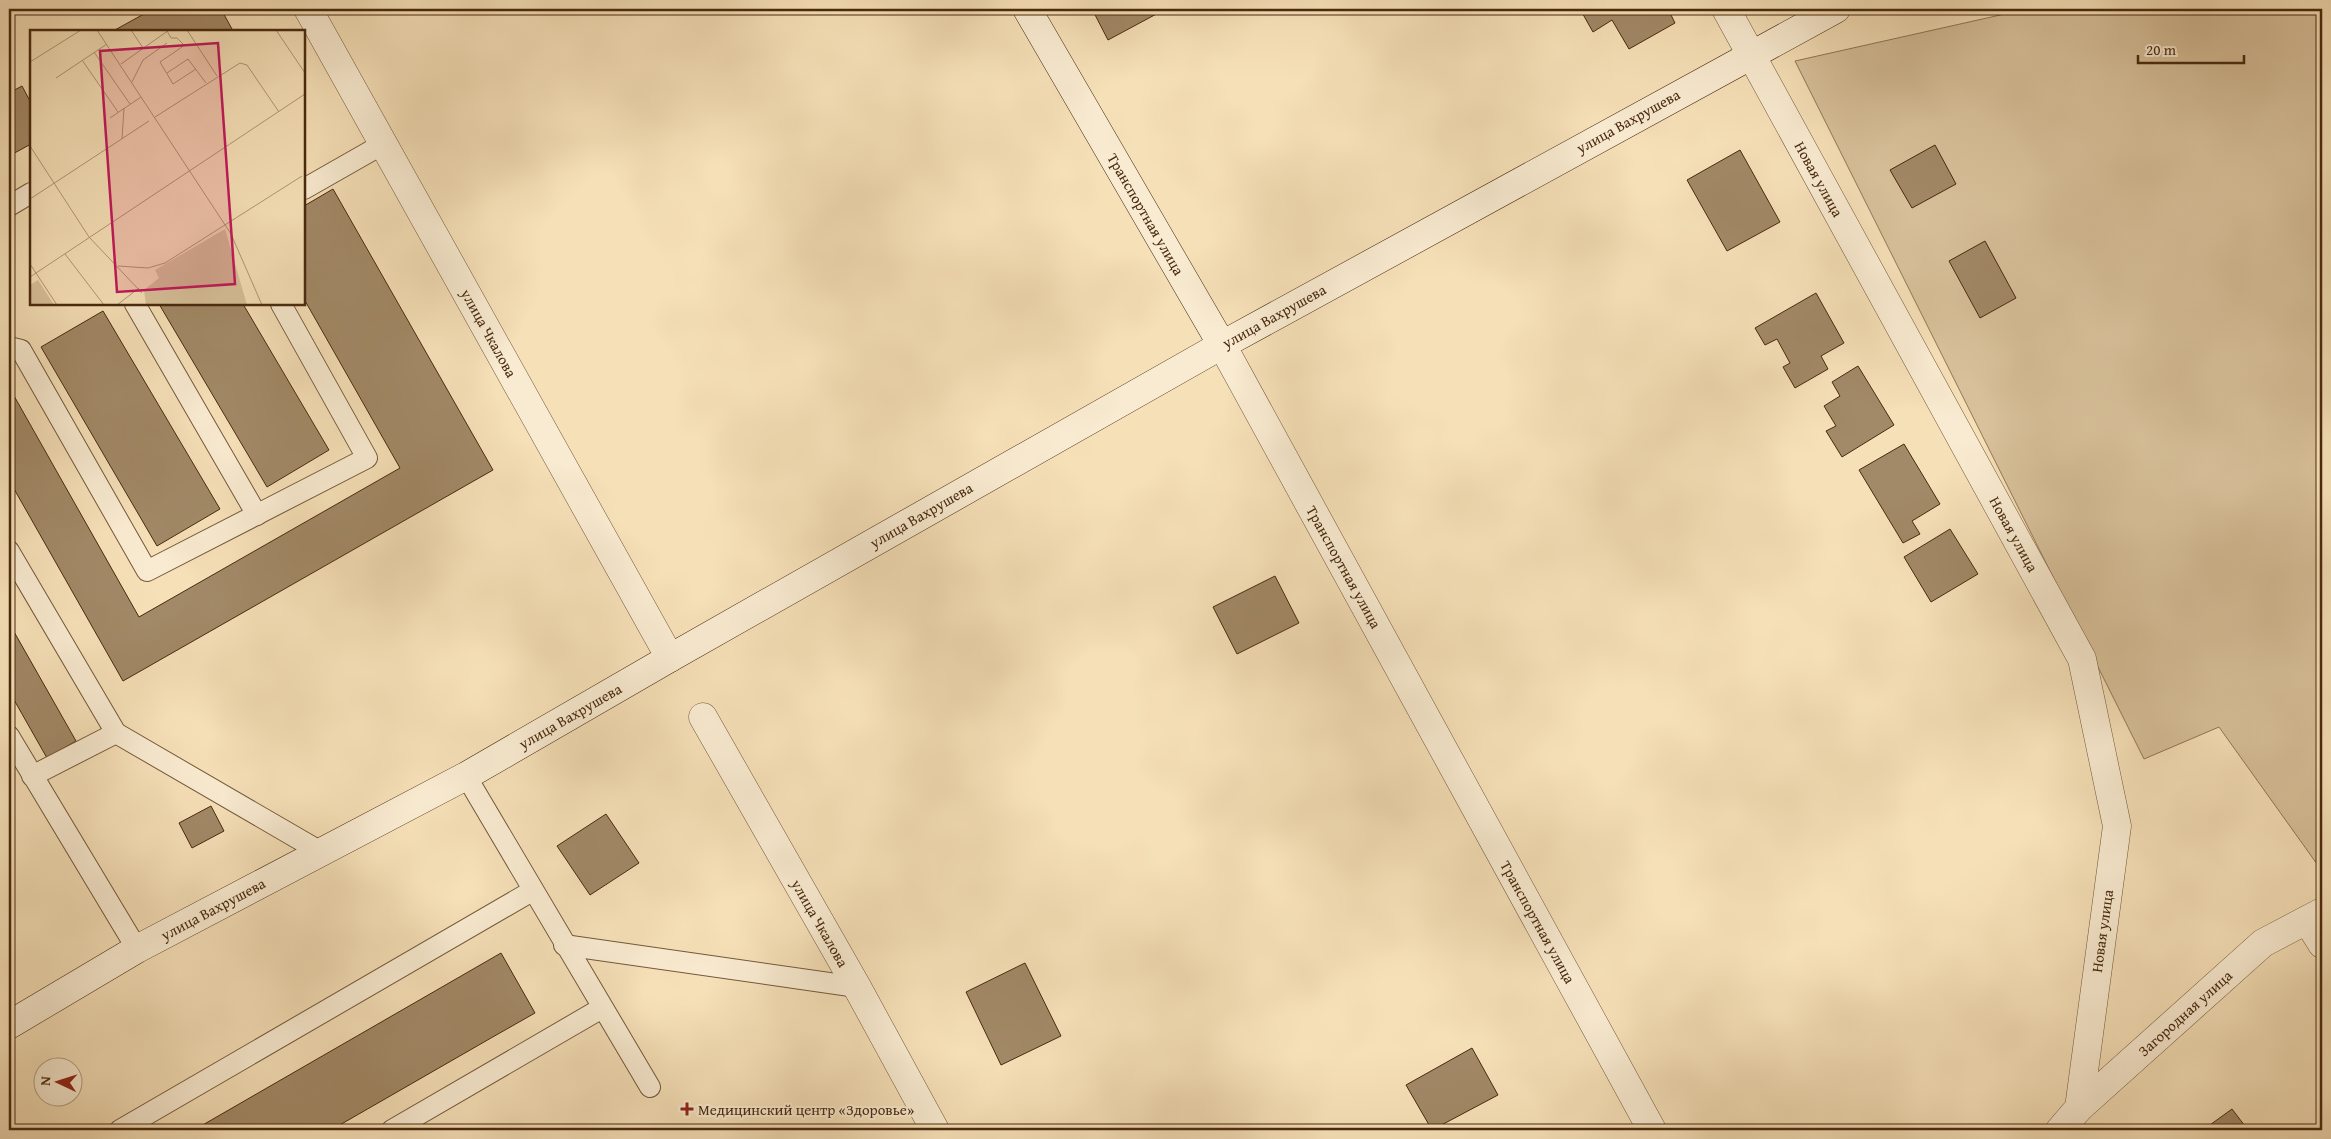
<svg xmlns="http://www.w3.org/2000/svg" width="2331" height="1139" viewBox="0 0 2331 1139" font-family="'Gentium Book Plus',serif">
<style>
.green{fill:#d8c19b;stroke:#907655}
.building{fill:#a28967;stroke:#482a0f}
.lines{fill:none;stroke-linecap:round;stroke-linejoin:round}
.lane-casing{stroke:#745839;stroke-width:22}
.street-casing{stroke:#745839;stroke-width:29}
.secondary-casing{stroke:#482a0f;stroke-width:29}
.lane{stroke:#f9ebd1;stroke-width:20}
.street{stroke:#f9ebd1;stroke-width:28}
.secondary{stroke:#f9ebd1;stroke-width:28}
.poi-dot{fill:#8f2418;stroke:#f9ebd1;stroke-width:2}
.labels{text-anchor:middle;dominant-baseline:central;stroke-width:4;stroke-linejoin:round;paint-order:stroke}
.street-label{font-size:15px;fill:#482a0f;stroke:#f9ebd1}
.poi-label{font-size:15px;fill:#482a0f;stroke:#f9ebd1;text-anchor:start}
.inset-road{fill:none;stroke:#b09774;stroke-width:1}
.view{fill:#c2185b;fill-opacity:0.15;stroke:#c2185b;stroke-width:2.5}
.inset-edge{fill:none;stroke:#482a0f;stroke-width:2.5}
</style>
<rect width="100%" height="100%" fill="#f6e0b8"/>
<filter id="stains"><feTurbulence type="fractalNoise" baseFrequency=".004" numOctaves="4"/><feColorMatrix values="0 0 0 0 .2 0 0 0 0 .09 0 0 0 0 .02 0 0 0 .5 -.17"/></filter>
<radialGradient id="worn" r=".72"><stop offset=".6" stop-color="#630" stop-opacity="0"/><stop offset="1" stop-color="#630" stop-opacity=".3"/></radialGradient>
<path class="green" d="M2027 9H2322V871L2219 727 2144 759 1795 61Z"/>
<g class="building">
<path d="M153 9H221L232 29 229 31H113Z"/>
<path d="M1092 9H1161L1162 11 1108 40Z"/>
<path d="M1580 9H1668L1675 23 1629 49 1612 20 1593 32Z"/>
<path d="M22 86 31 103V144L9 156V93Z"/>
<path d="M1935 145 1956 184 1912 208 1890 170Z"/>
<path d="M1740 150 1780 222 1727 251 1687 180Z"/>
<path d="M333 189 493 470 123 681 9 480V387L139 617 400 468 304 299V206Z"/>
<path d="M1985 241 2016 298 1980 318 1949 261Z"/>
<path d="M1816 293 1844 343 1821 356 1828 369 1795 388 1783 367 1790 363 1777 339 1765 345 1755 328Z"/>
<path d="M159 304H243L329 450 267 487Z"/>
<path d="M103 311 220 509 157 546 41 347Z"/>
<path d="M1858 366 1894 425 1842 457 1826 431 1836 426 1824 406 1840 396 1832 382Z"/>
<path d="M1904 444 1940 504 1912 521 1920 534 1903 543 1859 470Z"/>
<path d="M1950 529 1978 574 1931 602 1904 557Z"/>
<path d="M1275 576 1299 623 1237 654 1213 607Z"/>
<path d="M9 623 76 741 47 758 9 691Z"/>
<path d="M211 806 224 831 192 848 179 823Z"/>
<path d="M606 814 639 863 590 895 557 846Z"/>
<path d="M501 953 535 1013 491 1038 331 1130H194Z"/>
<path d="M1025 963 1061 1036 1001 1065 966 992Z"/>
<path d="M1472 1048 1498 1095 1432 1130 1406 1085Z"/>
<path d="M2232 1109 2248 1130H2203Z"/>
</g>
<g class="lines">
<defs>
<g id="lane">
<path d="M304 189 383 144"/>
<path d="M9 206 31 193"/>
<path d="M135 304 257 515"/>
<path d="M9 347 21 350 147 571 367 458 281 304"/>
<path d="M9 551 116 733 321 852"/>
<path d="M9 736 137 949"/>
<path d="M32 776 116 733"/>
<path d="M466 776 650 1087"/>
<path d="M564 945 857 987"/>
<path d="M120 1130 532 891"/>
<path d="M392 1130 602 1008"/>
</g>
<g id="street">
<path d="M308 9 670 658"/>
<path d="M1726 9 2082 659 2117 826 2079 1108"/>
<path d="M1222 345 1652 1130"/>
<path d="M703 717 857 987 935 1130"/>
<path d="M2307 920 2322 944"/>
<path d="M2060 1130 2079 1108 2263 943 2322 912"/>
</g>
<g id="secondary">
<path d="M1027 9 1222 345"/>
<path d="M9 1025 137 949 466 776 670 658 1222 345 1836 9"/>
</g>
</defs>
<use href="#lane" class="lane-casing"/>
<use href="#street" class="street-casing"/>
<use href="#secondary" class="secondary-casing"/>
<use href="#lane" class="lane"/>
<use href="#street" class="street"/>
<use href="#secondary" class="secondary"/>
</g>
<path class="poi-dot" d="M684.5 1101.5h5v5h5v5h-5v5h-5v-5h-5v-5h5z"/>
<g class="labels">
<g class="street-label">
<text transform="translate(1628 121) rotate(-29)">улица Вахрушева</text>
<text transform="translate(1819 179) rotate(61)">Новая улица</text>
<text transform="translate(1146 214) rotate(60)">Транспортная улица</text>
<text transform="translate(1274 316) rotate(-29)">улица Вахрушева</text>
<text transform="translate(489 333) rotate(61)">улица Чкалова</text>
<text transform="translate(921 515) rotate(-30)">улица Вахрушева</text>
<text transform="translate(2014 534) rotate(61)">Новая улица</text>
<text transform="translate(1344 567) rotate(61)">Транспортная улица</text>
<text transform="translate(570 716) rotate(-30)">улица Вахрушева</text>
<text transform="translate(213 909) rotate(-28)">улица Вахрушева</text>
<text transform="translate(1538 922) rotate(61)">Транспортная улица</text>
<text transform="translate(820 923) rotate(60)">улица Чкалова</text>
<text transform="translate(2102 931) rotate(-82)">Новая улица</text>
<text transform="translate(2185 1013) rotate(-42)">Загородная улица</text>
</g>
<g class="poi-label">
<text x="698" y="1109">Медицинский центр «Здоровье»</text>
</g>
</g>
<g transform="translate(30 30)">
<rect width="275" height="275" fill="#f6e0b8"/>
<path d="M195 199 217 275H116L114 260 129 248 125 240ZM8 250 24 275H0V255Z" fill="#d8c19b"/>
<path class="inset-road" d="M67 0 201 204 232 275M101 0 113 18M157 0 187 46M246 0 275 43M137 1 141 8H147L153 14 152 17 130 32 143 54 166 39M64 22 100 74M52 30 88 82M0 32 51 0M91 34 139 0M137 43 158 29 176 53M26 48 77 14M102 52 113 30 137 13M125 87 210 33 217 35 249 82M80 88 111 67M92 109 94 78M0 116 59 207 112 263M0 169 119 91M35 224 74 275M0 234 27 275M88 236 118 238 135 233 272 146M0 247 275 64M87 275 109 258"/>
<path class="view" d="M188 13 205 254 87 262 70 21Z"/>
<rect width="275" height="275" class="inset-edge"/>
</g>
<rect width="2331" height="1139" fill="none" stroke="#f6e0b8" stroke-width="30"/>
<rect x="10" y="10" width="2311" height="1119" fill="none" stroke="#482a0f" stroke-width="2.5"/>
<rect x="15" y="15" width="2301" height="1109" fill="none" stroke="#482a0f"/>
<g transform="translate(58 1082) rotate(274)"><circle r="24" fill="#f9ebd1" stroke="#b29e83"/>
<path d="M0-4L9 19L0 12L-9 19Z" fill="#8f2418"/>
<text y="-8" font-size="14" font-weight="bold" text-anchor="middle" fill="#482a0f">N</text>
</g>
<path d="M2138 55v8h106v-8" fill="none" stroke="#482a0f" stroke-width="2.5"/>
<text x="2146" y="55" font-size="15" fill="#482a0f" stroke="#f9ebd1" stroke-width="4" paint-order="stroke">20 m</text>
<rect width="100%" height="100%" filter="url(#stains)"/>
<rect width="100%" height="100%" fill="url(#worn)"/>
</svg>
